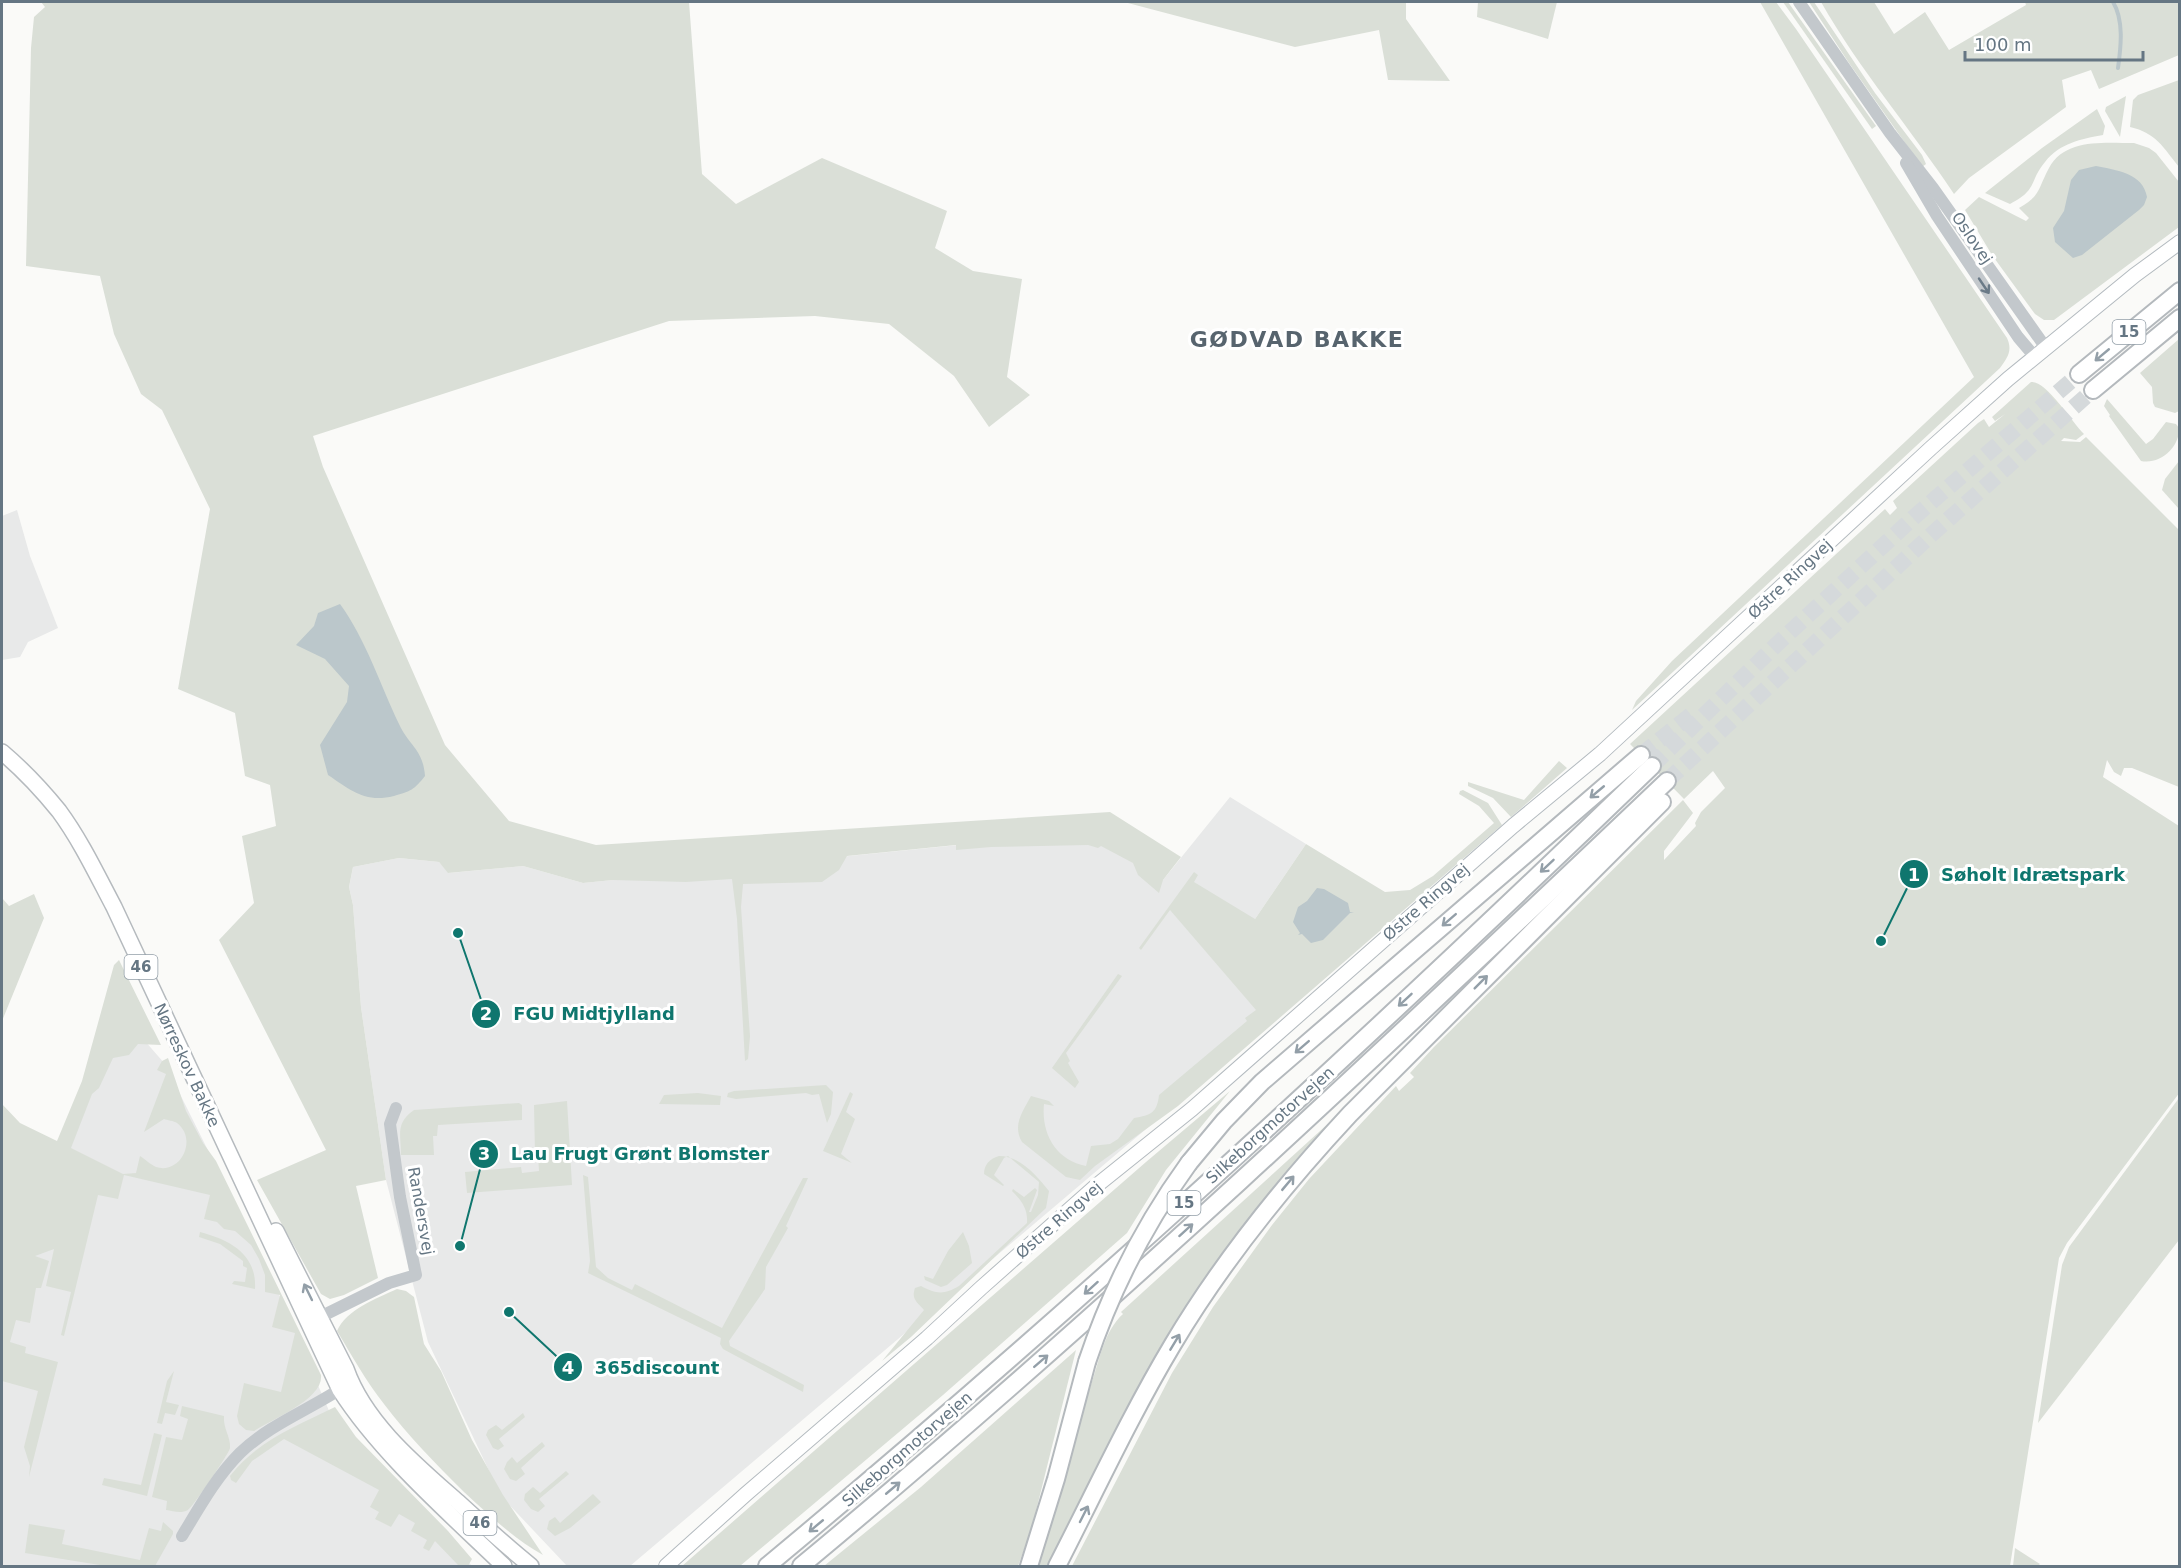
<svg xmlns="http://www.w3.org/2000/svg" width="2181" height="1568" viewBox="0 0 2181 1568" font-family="'DejaVu Sans',sans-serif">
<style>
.built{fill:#e8e9e9}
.green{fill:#dadfd7}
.water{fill:#bbc7cb}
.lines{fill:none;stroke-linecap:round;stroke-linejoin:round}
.stream{stroke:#bbc7cb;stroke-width:4}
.motorway-tunnel{stroke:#d5d9db;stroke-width:16;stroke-dasharray:16 8;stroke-linecap:butt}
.secondary-casing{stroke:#b3babf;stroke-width:16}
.primary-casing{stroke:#b5babe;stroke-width:18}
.motorway-casing{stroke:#b4b9bd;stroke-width:20}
.tertiary{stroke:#c3c8cc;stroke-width:12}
.secondary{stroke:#fff;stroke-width:14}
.primary{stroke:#fff;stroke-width:15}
.motorway{stroke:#fff;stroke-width:16}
.motorway-bridge-casing{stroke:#b4b9bd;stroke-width:20;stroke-linecap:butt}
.motorway-bridge{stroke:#fff;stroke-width:16}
.oneway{stroke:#6a7a87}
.oneway2{stroke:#939fa8}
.labels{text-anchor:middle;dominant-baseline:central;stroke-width:6;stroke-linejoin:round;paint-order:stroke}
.shield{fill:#fff;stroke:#939fa8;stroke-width:1.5}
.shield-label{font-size:15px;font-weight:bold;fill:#657683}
.street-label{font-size:16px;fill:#657683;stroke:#fff}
.district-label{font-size:22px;font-weight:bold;letter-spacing:1.5px;fill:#57646e;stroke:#fff}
.leader{fill:none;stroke:#0f766e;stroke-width:2}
.callout-dot{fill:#0f766e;stroke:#fff;stroke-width:2}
.mark-label{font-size:18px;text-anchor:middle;font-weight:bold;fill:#fff}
.callout-label{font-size:18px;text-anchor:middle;font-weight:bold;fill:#0f766e;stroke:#fff;stroke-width:6;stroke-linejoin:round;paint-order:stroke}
</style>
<rect width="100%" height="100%" fill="#fafaf8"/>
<g class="built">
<path d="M17 510 30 556 58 628 28 642 20 657 2 660V516Z"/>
<path d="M1230 797 1306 844 1255 919 1322 980 630 1566H567L501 1496 428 1342 386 1180 361 1007 353 905 349 887 353 867 399 858 439 862 449 873 523 866 583 883 1096 831 1163 880Z"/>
<path d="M124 1017 165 1064 274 1283 333 1420 472 1566H2V1251Z"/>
</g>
<g class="green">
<path d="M41 2H689L702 174 736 204 822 158 947 211 935 248 973 271 1022 279 1007 377 1030 395 989 427 954 376 889 324 815 316 669 321 313 436 323 467 445 745 509 821 596 845 1110 812 1181 857 1163 880 1159 893 1138 875 1133 863 1101 846 1098 848 1088 845 991 847 956 850V845L847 856 839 870 822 882 743 884 741 907 750 1036 748 1059 745 1061 737 919 732 879 686 882 613 880 583 883 523 866 448 873 439 862 399 858 353 867 349 887 353 905 361 1007 386 1180 356 1186 378 1278 344 1295 330 1299 321 1294 257 1180 326 1150 219 940 254 903 242 836 276 826 270 785 245 776 235 713 178 689 210 509 162 410 141 394 114 334 100 276 26 266 31 48 34 17 45 7Z"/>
<path d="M1124 2H1406V19L1450 81 1388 80 1379 30 1295 47Z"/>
<path d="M1478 2H1557L1548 39 1477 17Z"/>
<path d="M1760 2H1776L1796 29 2007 338C2013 351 2007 358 2000 368L1632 710 1636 701 1672 661 1974 377Z"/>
<path d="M1783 2H1788L1876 126 1872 129Z"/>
<path d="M1809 2H1814L1875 93 1922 155 1926 164 1922 167 1849 63Z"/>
<path d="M1821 2H1874L1894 34 1925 12 1949 50 2026 5 2025 2H2179V55L2099 89 2091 70 2062 80 2066 107 1969 178 1954 194C1911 129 1859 69 1821 2Z"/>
<path d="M2179 80H2180L2179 167C2163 147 2156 133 2130 127L2133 100 2138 95Z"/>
<path d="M2126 96 2120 137 2105 111 2106 107Z"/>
<path d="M2097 109 2105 126 2103 135C2081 139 2060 143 2045 162 2029 181 2038 190 2010 204L1985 193 2042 148Z"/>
<path d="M2134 143 2149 148 2156 153 2179 182V227L2054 320H2044L2035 314 1992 255 1965 210 1979 197 2026 221 2029 218 2019 208C2041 196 2038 188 2049 168 2065 138 2104 143 2134 143Z"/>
<path d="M2179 339V411L2175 413 2155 407 2153 403 2152 387 2140 373Z"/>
<path d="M2031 382C2046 380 2072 422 2084 434L2076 440 2064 438 2061 441 2080 442 2086 437 2179 530V787L2132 768H2124L2121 776 2114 772 2107 760 2103 777 2179 826 2180 1092 2067 1243 2059 1258 2010 1566H1072L1172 1373 1213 1307 1272 1225 1309 1179 1396 1086 1399 1091 1414 1077 1410 1073 1434 1047 1683 800 1693 813 1664 851V860L1696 826 1695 823 1701 812 1725 788 1713 771 1684 799 1630 744 1885 509 1890 515 1897 508 1893 501 1978 423 1984 419 1989 427 2005 414 1995 421 1992 417Z"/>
<path d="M2107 399 2146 444 2153 439 2166 422 2176 424 2179 428C2180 447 2160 465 2141 461L2109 416 2110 415 2104 406Z"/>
<path d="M2179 461V509L2162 490 2165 479Z"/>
<path d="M1559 761 1567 768 1511 817 1493 798 1468 786V782L1524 800Z"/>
<path d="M1463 790 1488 803 1502 825 1178 1106 1095 1166 1080 1180 1066 1177 1022 1142C1012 1125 1023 1111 1031 1096L1049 1101 1054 1106 1044 1104C1041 1134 1056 1160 1086 1166L1091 1146 1110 1144 1118 1139 1134 1118C1151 1115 1157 1113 1159 1095L1247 1021 1245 1018 1256 1010 1170 910 1141 950 1139 948 1194 872 1198 875 1194 882 1255 919 1306 844 1385 892 1410 890 1433 876 1494 823 1479 806 1459 794 1460 791Z"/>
<path d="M34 894 44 918 2 1021V898L9 906Z"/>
<path d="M119 960 161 1045 138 1044 129 1055 113 1058 99 1088 92 1094 71 1148 123 1174 136 1173 140 1156C145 1159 151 1165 156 1167 181 1175 198 1139 177 1123 174 1121 167 1120 164 1119L144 1132 166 1074 157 1070 162 1061 168 1058 186 1111 203 1143 216 1161 321 1375C324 1399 272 1419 254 1431L246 1430 239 1424 237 1416 244 1383 281 1392 295 1333 272 1327 280 1295 265 1292V1275L259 1259 251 1245 235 1231 224 1229 217 1222 204 1219 210 1195 124 1175 118 1199 98 1195 64 1336 61 1335 71 1292 46 1286 54 1249 35 1256 49 1261 41 1288H36L30 1323 16 1320 10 1342 26 1347 25 1353 58 1362 29 1477 30 1466 24 1447 38 1391 2 1381V1104L20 1123 57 1141 82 1081 114 965Z"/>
<path d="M1118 974 1122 976 1066 1053 1070 1061 1068 1063 1079 1082 1075 1088 1052 1068Z"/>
<path d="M826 1085 833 1092 831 1114 827 1123 819 1094 812 1095 806 1093 736 1099 727 1097 728 1093 734 1091Z"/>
<path d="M1230 1091 1166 1170 1127 1233 943 1395 740 1566H682L1146 1162Z"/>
<path d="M850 1092 853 1094 846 1112 855 1119 841 1154 852 1163 823 1151Z"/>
<path d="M698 1093 721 1096 720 1105 659 1104 664 1095Z"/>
<path d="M2179 1098V1240L2038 1423 2062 1265 2069 1247Z"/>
<path d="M567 1101 572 1185 467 1193 465 1172 521 1167 522 1173 539 1171 538 1155 535 1154 534 1105Z"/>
<path d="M519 1103 522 1105V1120L438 1125 437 1136H433L434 1155H401C401 1135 395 1123 414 1110Z"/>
<path d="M1342 1111 1265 1199 1053 1566H1034C1053 1506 1070 1445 1091 1385 1099 1362 1104 1331 1123 1314L1121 1312Z"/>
<path d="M999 1156C1020 1156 1036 1175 1049 1191L1046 1208 911 1337 882 1361 924 1310C917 1302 911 1299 915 1288L921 1286C936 1294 944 1295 959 1286L1027 1223C1028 1209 1022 1201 1012 1191L1013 1189 1024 1197 1035 1188 1037 1190 1029 1212H1031L1038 1195 1039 1182 1008 1156 1004 1158 994 1175 1004 1185 1003 1186 984 1174C984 1165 989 1159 999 1156Z"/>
<path d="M583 1175 588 1177 596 1267 608 1278 632 1290 635 1284 722 1328 803 1178H808L786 1226 788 1228 766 1267 765 1289 729 1341 730 1346 804 1385 803 1392 723 1349 720 1344 721 1338 588 1273 590 1261Z"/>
<path d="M200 1232C230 1240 257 1254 255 1289L232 1284 234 1281 245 1282 247 1268 243 1266V1261L220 1244 199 1237Z"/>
<path d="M963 1232 969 1246 972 1263 947 1285 941 1287 925 1280 924 1276 933 1279 948 1251Z"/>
<path d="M397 1289 406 1291 414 1297 424 1344 441 1371 472 1440 503 1495 543 1555C513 1538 489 1515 464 1492 436 1464 408 1436 384 1404 366 1381 352 1356 337 1331 346 1310 377 1298 397 1289Z"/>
<path d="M1076 1350 1031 1531 1018 1566H824L921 1487Z"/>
<path d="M174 1371 166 1402 179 1405 175 1415 165 1413 162 1424 157 1423 167 1381Z"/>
<path d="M182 1406 224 1416C223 1429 231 1437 230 1448 230 1452 193 1507 188 1510 181 1514 173 1511 166 1510L167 1501 152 1497 166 1437 182 1440 188 1419 180 1416Z"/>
<path d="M335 1407 356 1437 448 1531 472 1559 468 1566H458V1565L435 1541 429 1551 423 1548 427 1540 411 1531 415 1523 399 1514 391 1527 375 1519 379 1512 370 1507 379 1490 284 1439 252 1461 236 1483 231 1480 230 1476C258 1440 295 1427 335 1407Z"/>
<path d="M523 1413 525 1417 499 1439 504 1446 498 1450 493 1448 486 1435 488 1430 496 1425 502 1430Z"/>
<path d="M154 1433 162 1435 147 1496 102 1485 104 1478 141 1485Z"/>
<path d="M542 1442 545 1446 521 1468 525 1474 516 1481 510 1479 504 1469 507 1462 512 1457 517 1463Z"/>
<path d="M566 1471 569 1474 539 1499 545 1506 538 1512 531 1509 524 1500 525 1494 533 1487 540 1493Z"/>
<path d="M593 1494 601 1502 570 1528 555 1536 547 1529 549 1521 555 1517 560 1523Z"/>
<path d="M163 1522 173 1531V1534L155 1566H106L25 1553 29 1524 65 1530 62 1544 140 1560 149 1528 161 1531Z"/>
<path d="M2015 1548 2040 1564 2038 1566H2013Z"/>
</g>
<g class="water">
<path d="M2096 166C2116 170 2143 173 2147 197L2144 205 2139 210 2082 255 2073 258 2055 242 2053 228 2064 211 2071 180 2079 170Z"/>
<path d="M340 604C366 640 380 684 399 724 409 746 423 749 425 776 414 790 411 791 394 796 365 803 352 791 328 775L320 745 347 702 349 686 325 659 296 645 314 626 318 613Z"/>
<path d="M1317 888 1324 889 1348 903 1350 912 1354 913H1350L1323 940 1311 943 1302 934 1298 935 1300 933 1293 922 1298 907 1307 901Z"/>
</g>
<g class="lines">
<path class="stream" d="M2113 2C2124 20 2121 47 2118 68"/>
<g class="motorway-tunnel">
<path d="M1641 755 1692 714"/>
<path d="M1652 766 1776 645 1913 518 2079 374"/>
<path d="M1667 781 1931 535 2093 390"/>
</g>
<defs>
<path id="secondary" d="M666 1566 746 1494 927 1338 981 1288 1096 1186 1192 1109 1513 826 1600 754 1931 448 2008 379 2135 275 2180 242"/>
<g id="primary">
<path d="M2 752C22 769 42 790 59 811 81 841 97 875 114 907L340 1390C381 1454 449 1513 504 1566"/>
<path d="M276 1231 346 1369C365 1423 416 1465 458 1502 482 1524 506 1546 531 1566"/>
</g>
<g id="motorway">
<path d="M2079 374 2180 291"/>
<path d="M2093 390 2180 318"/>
<path d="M1189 1163 1224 1121 1262 1082 1641 755"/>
<path d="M767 1566C1073 1312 1366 1042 1652 766"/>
<path d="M801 1566C1101 1317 1384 1050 1667 781"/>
<path d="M1029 1566 1056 1479 1087 1362"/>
<path d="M1057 1566C1095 1492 1130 1416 1173 1344 1223 1260 1284 1185 1350 1114L1662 802"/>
</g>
</defs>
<use href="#secondary" class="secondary-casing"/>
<use href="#primary" class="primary-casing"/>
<use href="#motorway" class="motorway-casing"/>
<g class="tertiary">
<path d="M1799 2 1890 133 1933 188 2046 348"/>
<path d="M1906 163 1937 216 2018 337 2035 357"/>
<path d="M314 1320 389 1283 416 1275 400 1197 390 1124 396 1108"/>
<path d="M182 1536C199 1508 216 1477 240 1453 270 1424 311 1409 345 1386"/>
</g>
<use href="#secondary" class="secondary"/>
<use href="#primary" class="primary"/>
<use href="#motorway" class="motorway"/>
<defs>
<path id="motorway-bridge" d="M1087 1362C1111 1290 1144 1225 1189 1163"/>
</defs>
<use href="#motorway-bridge" class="motorway-bridge-casing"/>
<use href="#motorway-bridge" class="motorway-bridge"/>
</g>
<defs><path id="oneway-shaft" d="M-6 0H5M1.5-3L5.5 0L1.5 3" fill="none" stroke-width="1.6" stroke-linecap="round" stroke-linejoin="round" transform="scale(1.5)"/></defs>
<use class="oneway" href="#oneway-shaft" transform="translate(1984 286) rotate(56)"/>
<g class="oneway2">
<use href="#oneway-shaft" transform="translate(2102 355) rotate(140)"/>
<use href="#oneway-shaft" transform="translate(1597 792) rotate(140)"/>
<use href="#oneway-shaft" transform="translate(1547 866) rotate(137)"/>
<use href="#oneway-shaft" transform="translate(1449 920) rotate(139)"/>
<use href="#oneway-shaft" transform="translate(1481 982) rotate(-45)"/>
<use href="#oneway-shaft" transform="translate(1405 1000) rotate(137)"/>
<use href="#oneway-shaft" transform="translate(1302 1047) rotate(139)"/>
<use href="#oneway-shaft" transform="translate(1288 1183) rotate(-50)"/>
<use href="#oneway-shaft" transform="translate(1186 1230) rotate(-42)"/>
<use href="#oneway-shaft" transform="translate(1091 1288) rotate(138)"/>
<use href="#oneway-shaft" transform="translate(308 1292) rotate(-116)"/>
<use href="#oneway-shaft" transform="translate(1175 1342) rotate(-59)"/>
<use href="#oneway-shaft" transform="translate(1041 1361) rotate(-41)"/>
<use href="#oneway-shaft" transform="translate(893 1488) rotate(-40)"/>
<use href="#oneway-shaft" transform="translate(1084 1514) rotate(-63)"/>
<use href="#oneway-shaft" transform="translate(816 1526) rotate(140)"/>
</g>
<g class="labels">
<g class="shield">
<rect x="2112.5" y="320" width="33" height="24" rx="4.5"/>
<rect x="124.5" y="955" width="33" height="24" rx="4.5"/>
<rect x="1167.5" y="1191" width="33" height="24" rx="4.5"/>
<rect x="463.5" y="1511" width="33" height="24" rx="4.5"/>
</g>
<g class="shield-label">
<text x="2129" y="332">15</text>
<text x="141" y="967">46</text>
<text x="1184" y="1203">15</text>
<text x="480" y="1523">46</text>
</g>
<g class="street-label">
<text transform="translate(1972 238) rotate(56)">Oslovej</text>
<text transform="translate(1790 579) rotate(-43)">Østre Ringvej</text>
<text transform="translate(1426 902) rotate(-41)">Østre Ringvej</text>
<text transform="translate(187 1065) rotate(65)">Nørreskov Bakke</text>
<text transform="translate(1270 1125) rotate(-42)">Silkeborgmotorvejen</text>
<text transform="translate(421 1211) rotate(80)">Randersvej</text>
<text transform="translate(1059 1220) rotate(-41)">Østre Ringvej</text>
<text transform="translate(907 1449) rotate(-41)">Silkeborgmotorvejen</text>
</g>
<g class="district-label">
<text x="1297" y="339">GØDVAD BAKKE</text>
</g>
</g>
<path class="leader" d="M1881 941L1914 874M458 933L486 1014M460 1246L484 1154M509 1312L568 1367"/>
<g class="callout-dot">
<circle cx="1881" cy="941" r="6"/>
<circle cx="458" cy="933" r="6"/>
<circle cx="460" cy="1246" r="6"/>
<circle cx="509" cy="1312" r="6"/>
<circle cx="1914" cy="874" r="15"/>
<circle cx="486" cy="1014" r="15"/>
<circle cx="484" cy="1154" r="15"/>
<circle cx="568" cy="1367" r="15"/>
</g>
<g class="mark-label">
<text x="1914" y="881">1</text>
<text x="486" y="1020">2</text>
<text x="484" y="1160">3</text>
<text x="568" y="1374">4</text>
</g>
<g class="callout-label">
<text x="2033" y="881">Søholt Idrætspark</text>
<text x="594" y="1020">FGU Midtjylland</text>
<text x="640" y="1160">Lau Frugt Grønt Blomster</text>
<text x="657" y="1374">365discount</text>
</g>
<rect width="2181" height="1568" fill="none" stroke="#657683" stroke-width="6"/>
<path d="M1965 51v9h178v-9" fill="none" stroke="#657683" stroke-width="3"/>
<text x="1974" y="51" font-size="18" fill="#657683" stroke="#ffffff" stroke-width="4.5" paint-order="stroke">100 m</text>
</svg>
